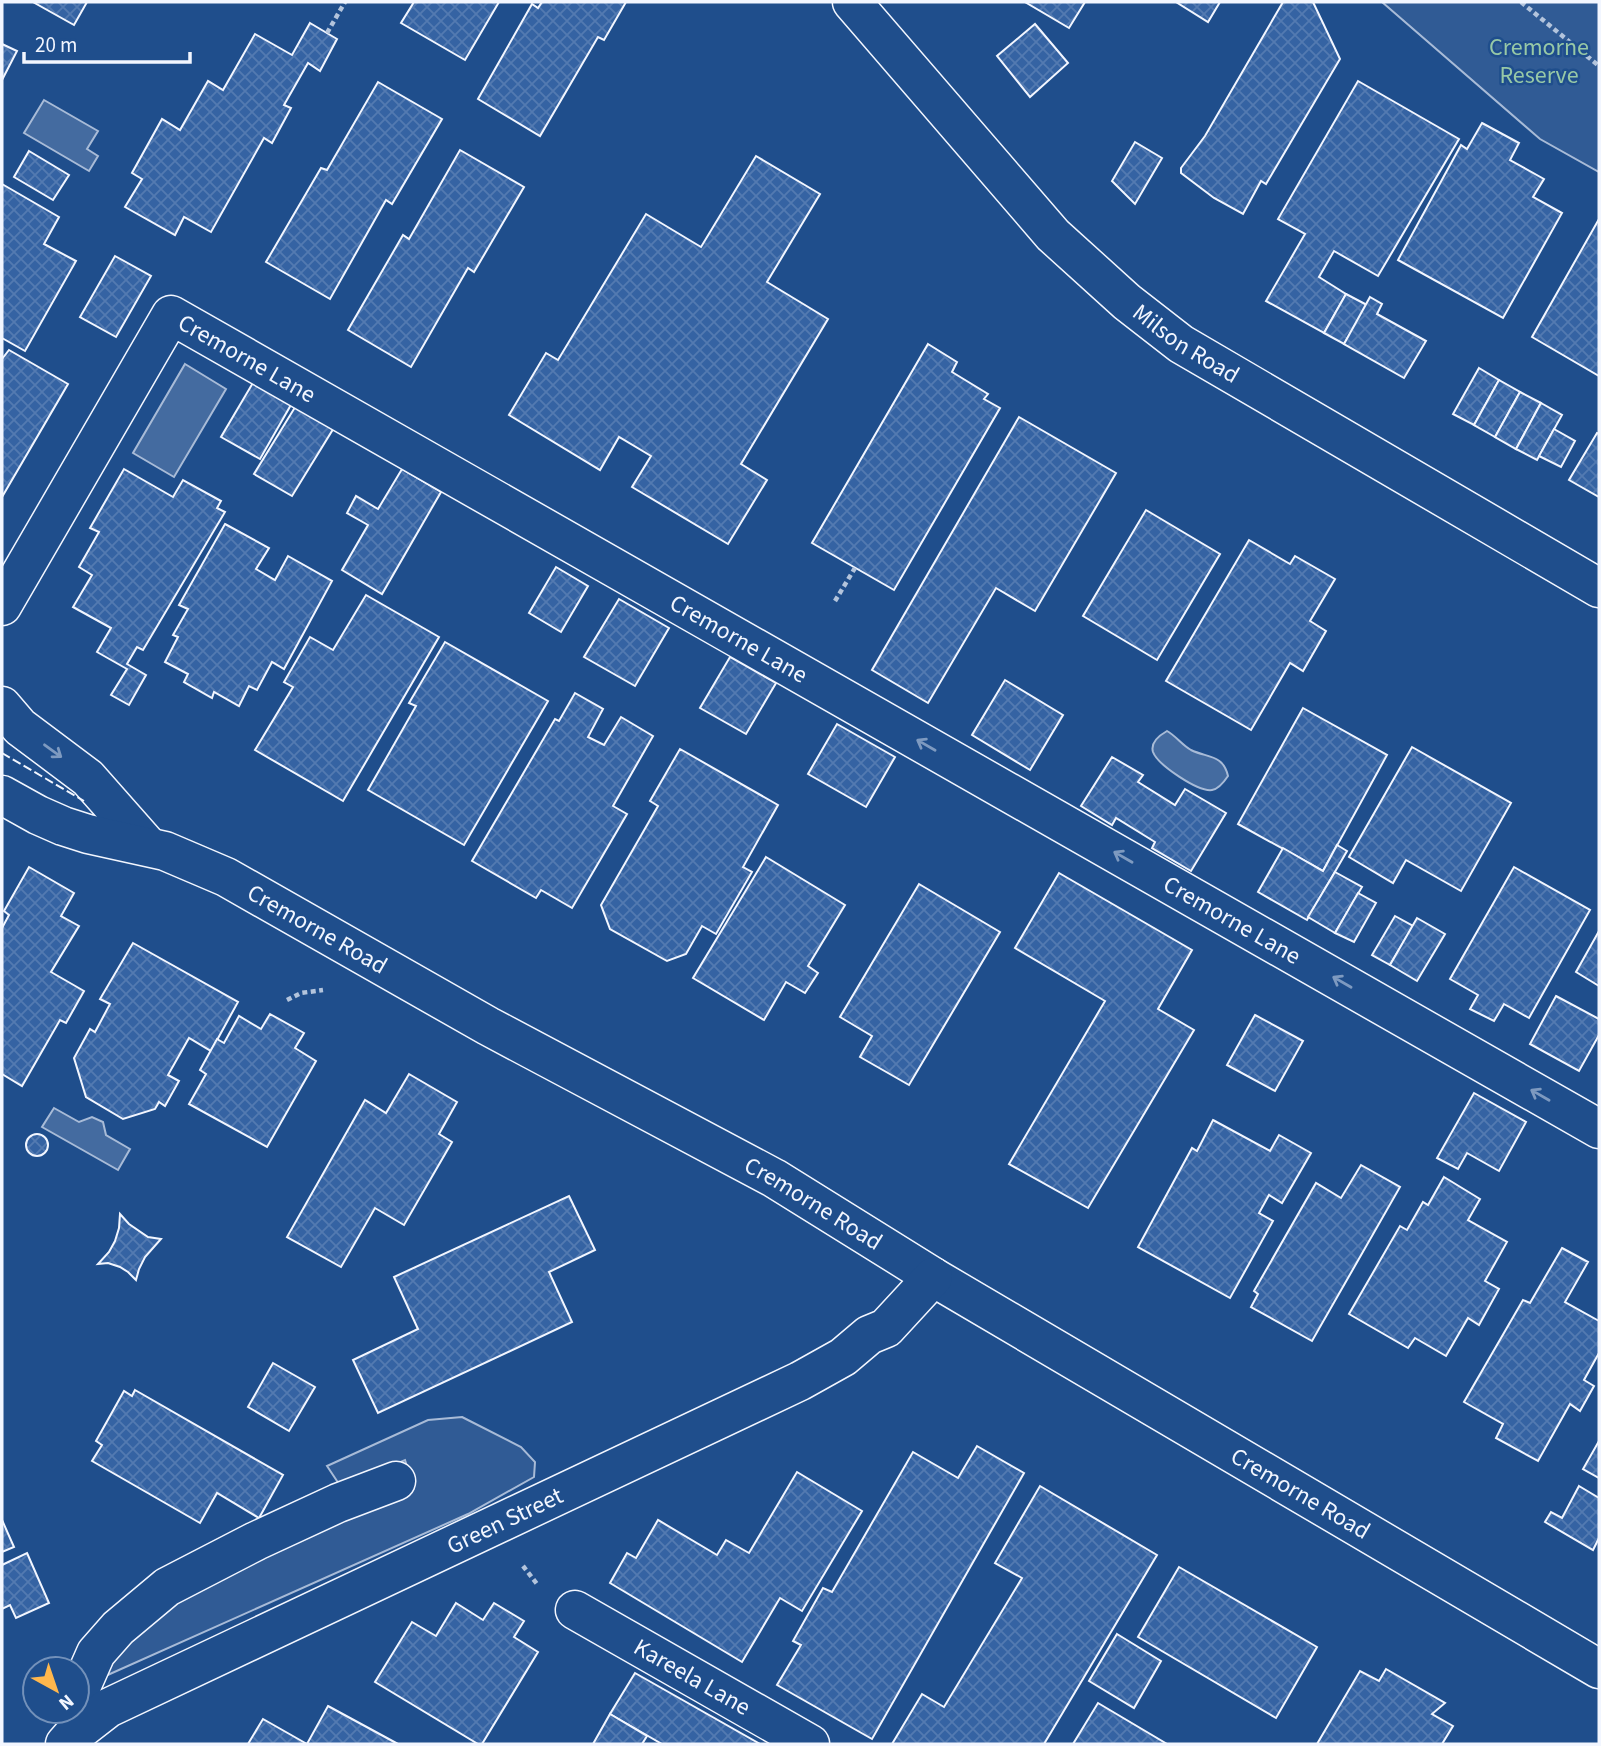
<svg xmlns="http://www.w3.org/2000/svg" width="1601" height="1746" viewBox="0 0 1601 1746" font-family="'Source Sans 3',sans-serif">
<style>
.green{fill:#305b95;stroke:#a8bbd7;stroke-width:2}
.water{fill:#446ba0;stroke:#a8bbd7;stroke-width:2}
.building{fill:url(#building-cross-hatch);stroke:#f2f6ff;stroke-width:2}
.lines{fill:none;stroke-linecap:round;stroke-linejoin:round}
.minor-casing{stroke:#f2f6ff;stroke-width:41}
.path{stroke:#b3c4dc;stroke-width:4.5;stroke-dasharray:5 3.5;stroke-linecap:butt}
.minor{stroke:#1f4e8c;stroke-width:38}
.fence{stroke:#f2f6ff;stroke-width:2;stroke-dasharray:9 3.5;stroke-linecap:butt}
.oneway{stroke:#7e9ac0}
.labels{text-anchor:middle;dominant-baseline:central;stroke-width:5;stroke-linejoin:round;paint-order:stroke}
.park-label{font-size:24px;fill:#97c8a6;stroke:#1f4e8c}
.street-label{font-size:24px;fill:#f2f6ff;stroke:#1f4e8c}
</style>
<defs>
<pattern id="building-cross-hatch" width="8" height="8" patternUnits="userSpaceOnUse" patternTransform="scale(1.75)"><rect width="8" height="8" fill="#3563a3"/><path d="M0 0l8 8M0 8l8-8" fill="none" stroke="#537ab1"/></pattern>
</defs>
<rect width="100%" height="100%" fill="#1f4e8c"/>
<g class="green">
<path d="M1382 2H1599V172L1540 139Z"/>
<path d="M462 1417 521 1447 535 1462 534 1477 468 1514 92 1682 166 1606 413 1485 405 1460 341 1487 327 1466 428 1420Z"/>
</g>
<g class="water">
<path d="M44 100 98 131 87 149 98 156 89 171 24 133Z"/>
<path d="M185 364 226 389 174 477 133 453Z"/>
<path d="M1167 731C1176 736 1182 745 1191 750 1207 758 1223 754 1228 776 1224 782 1219 789 1212 790 1198 792 1158 765 1153 752 1150 742 1160 735 1167 731Z"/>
<path d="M54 1108 79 1122 92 1117 103 1122 106 1135 130 1149 118 1170 42 1127Z"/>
</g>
<g class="building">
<path d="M33 2H87L74 25Z"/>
<path d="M414 2H499L465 60 401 23Z"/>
<path d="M542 2H626L604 40 598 37 540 136 478 99 532 4 538 8Z"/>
<path d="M1025 2H1085L1069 28Z"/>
<path d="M1176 2H1220L1208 22Z"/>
<path d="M1283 2H1313L1340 59 1266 184 1261 181 1243 214 1214 198 1181 173V168L1205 136Z"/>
<path d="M310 23 337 39 320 71 308 63 284 105 291 108 272 143 264 138 211 232 184 217 175 235 125 207 142 179 132 173 162 119 180 130 208 81 223 90 255 34 292 55Z"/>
<path d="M1035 24 1068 63 1030 97 997 56Z"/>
<path d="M2 44 17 51 2 80Z"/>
<path d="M1358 81 1459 139 1378 276 1334 251 1319 277 1346 294 1324 333 1266 301 1305 234 1278 219Z"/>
<path d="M378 82 442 119 392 204 386 200 330 299 266 262 321 168 327 170Z"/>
<path d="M1482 123 1519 143 1510 160 1544 179 1533 197 1562 213 1503 318 1398 260 1461 145 1467 149Z"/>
<path d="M1135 142 1162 158 1135 204 1112 181Z"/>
<path d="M460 150 524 187 474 272 468 268 411 367 348 330 403 235 409 239Z"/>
<path d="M29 151 69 175 53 200 14 177Z"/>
<path d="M756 156 820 194 767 282 828 319 741 464 767 480 728 544 632 487 651 456 619 437 600 470 509 415 546 353 558 360 646 214 701 247Z"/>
<path d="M2 184 59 217 44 244 76 261 25 351 2 338Z"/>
<path d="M1599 219V376L1532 337Z"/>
<path d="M115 256 151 276 116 337 80 317Z"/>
<path d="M1346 294 1367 305 1344 344 1324 333Z"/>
<path d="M1370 297 1382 304 1377 314 1426 341 1404 378 1344 344Z"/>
<path d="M928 344 957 362 952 372 988 394 984 399 1000 408 894 590 812 543Z"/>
<path d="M9 350 68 384 2 497V359Z"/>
<path d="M1479 368 1499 380 1474 425 1453 414Z"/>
<path d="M1499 380 1520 392 1495 437 1474 425Z"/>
<path d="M254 381 292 403 260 459 221 437Z"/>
<path d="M1520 392 1541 403 1516 449 1495 437Z"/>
<path d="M1541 403 1562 415 1537 460 1516 449Z"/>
<path d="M297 404 335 426 292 496 254 474Z"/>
<path d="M1019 417 1116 473 1035 611 996 588 928 703 872 670Z"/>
<path d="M1554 429 1575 441 1561 467 1539 456Z"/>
<path d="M1597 433 1599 434V497L1569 480Z"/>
<path d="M124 469 173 497 183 480 221 501 217 508 225 512 143 650 137 647 127 664 146 675 129 705 111 695 127 669 97 652 111 628 73 607 92 575 79 567 99 532 90 528Z"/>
<path d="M402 469 441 492 382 594 342 570 368 525 347 513 356 496 378 509Z"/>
<path d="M1146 510 1220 554 1157 660 1083 616Z"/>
<path d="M225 524 269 548 256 569 275 580 288 556 332 581 284 669 272 662 257 690 249 686 239 706 214 692 212 698 184 682 188 674 165 662 178 637 173 635 188 609 179 605Z"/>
<path d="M1249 540 1290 564 1295 556 1335 579 1310 621 1326 631 1303 671 1290 663 1251 730 1166 681Z"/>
<path d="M556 567 588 586 561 632 529 613Z"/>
<path d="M366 595 439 637 343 801 255 750 293 687 284 682 310 637 333 650Z"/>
<path d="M619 599 669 628 635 686 584 657Z"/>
<path d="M445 642 548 701 464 845 368 790 416 706 409 703Z"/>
<path d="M730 657 776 683 746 734 700 708Z"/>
<path d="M1005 680 1063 715 1030 770 972 735Z"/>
<path d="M575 693 603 709 588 737 604 745 621 717 653 736 613 806 627 814 572 908 541 890 536 898 472 861 555 719 559 721Z"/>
<path d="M1303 708 1387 755 1323 871 1238 824Z"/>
<path d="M837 724 895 757 866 807 808 774Z"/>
<path d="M1412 747 1511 803 1461 891 1406 860 1393 883 1349 857Z"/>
<path d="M680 749 778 805 743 867 752 872 716 934 702 926 686 954 667 961 610 929 601 905 658 806 650 801Z"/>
<path d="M1112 757 1143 775 1138 782 1175 805 1185 789 1226 813 1191 871 1152 848 1155 842 1116 818 1112 825 1081 806Z"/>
<path d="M1337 845 1347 851 1307 920 1258 892 1283 848 1323 871Z"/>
<path d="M766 857 845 905 808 966 818 973 805 993 786 982 764 1020 693 978Z"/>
<path d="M29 867 74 893 61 916 79 926 51 972 84 991 66 1023 60 1020 22 1086 2 1074V928L9 915 4 911Z"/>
<path d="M1514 867 1590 910 1529 1018 1504 1004 1494 1021 1470 1009 1478 995 1450 979Z"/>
<path d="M1335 872 1362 887 1335 933 1308 917Z"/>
<path d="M1059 873 1192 950 1158 1009 1194 1030 1088 1208 1009 1164 1105 1001 1015 948Z"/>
<path d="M919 884 1000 932 909 1085 860 1057 872 1036 840 1017Z"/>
<path d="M1358 893 1376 903 1354 942 1335 933Z"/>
<path d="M1395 916 1413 926 1390 965 1372 955Z"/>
<path d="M1417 918 1445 934 1417 981 1390 965Z"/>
<path d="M1599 931V986L1576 972Z"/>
<path d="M133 943 238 1002 211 1051 189 1038 168 1075 179 1081 165 1106 159 1102 155 1109 123 1119 86 1097 74 1058 90 1029 95 1032 110 1004 100 999Z"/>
<path d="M1556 996 1599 1019V1035L1579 1071 1530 1044Z"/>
<path d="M270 1014 304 1033 295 1048 316 1061 267 1147 189 1104 206 1074 200 1070 217 1039 224 1043 239 1016 261 1029Z"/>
<path d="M1255 1015 1303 1041 1275 1091 1227 1065Z"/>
<path d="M409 1074 457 1102 439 1134 452 1142 404 1225 375 1208 341 1267 287 1237 365 1100 386 1113Z"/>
<path d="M1474 1093 1526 1122 1499 1171 1467 1153 1458 1169 1437 1158Z"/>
<path d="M1213 1120 1270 1151 1279 1135 1311 1153 1282 1203 1269 1195 1259 1213 1273 1221 1230 1298 1138 1247 1192 1148 1197 1151Z"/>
<circle cx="37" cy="1145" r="11"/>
<path d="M1361 1165 1400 1187 1312 1341 1251 1307 1258 1294 1254 1291 1316 1183 1341 1198Z"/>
<path d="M1444 1177 1480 1199 1468 1220 1507 1242 1485 1281 1499 1289 1479 1325 1468 1318 1446 1356 1415 1338 1408 1348 1349 1314 1400 1226 1407 1230 1423 1202 1428 1205Z"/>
<path d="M569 1196 595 1250 549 1272 572 1322 378 1413 353 1360 418 1329 394 1277Z"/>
<path d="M120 1214 129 1224 148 1237 161 1239 145 1257 139 1269 136 1280 128 1272 120 1267 108 1263 98 1264 109 1252 115 1241 119 1228Z"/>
<path d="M1562 1248 1588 1262 1565 1302 1599 1321V1353L1584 1380 1594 1386 1580 1411 1570 1404 1538 1461 1496 1438 1503 1424 1464 1402 1523 1300 1530 1303Z"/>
<path d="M273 1363 315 1387 289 1431 248 1407Z"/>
<path d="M135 1390 283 1475 259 1518 217 1493 200 1523 92 1461 102 1445 96 1441 124 1391 132 1396Z"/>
<path d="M1599 1441V1478L1583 1469Z"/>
<path d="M977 1446 1024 1473 872 1739 777 1685 801 1645 793 1641 823 1588 832 1592 913 1452 958 1478Z"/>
<path d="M797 1472 862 1511 802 1611 780 1598 742 1662 610 1583 627 1553 636 1558 658 1520 717 1555 726 1540 749 1553Z"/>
<path d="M1040 1486 1157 1555 1044 1744H892L922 1694 944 1707 1022 1578 995 1563Z"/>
<path d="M1579 1486 1599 1498V1538L1593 1550 1545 1522 1551 1512 1562 1518Z"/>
<path d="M2 1520 14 1547 2 1552Z"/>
<path d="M27 1553 49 1603 16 1618 10 1605 2 1609V1565Z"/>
<path d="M1179 1567 1317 1647 1276 1718 1138 1637Z"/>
<path d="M456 1603 483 1620 494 1603 524 1621 514 1637 538 1652 482 1744H478L375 1682 412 1622 436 1636Z"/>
<path d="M1117 1634 1161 1661 1134 1708 1089 1681Z"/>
<path d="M1386 1669 1445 1703 1432 1714 1453 1726 1442 1744H1317L1360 1671 1379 1681Z"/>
<path d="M635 1673 760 1744H662L610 1714Z"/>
<path d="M1098 1703 1167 1744H1073Z"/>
<path d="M328 1706 398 1744H248L263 1719 307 1744Z"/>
<path d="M610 1714 647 1736 642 1744H593Z"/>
</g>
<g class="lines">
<defs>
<g id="minor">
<path id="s1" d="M852 2 1053 235 1127 302 1181 344 1599 588"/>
<path id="s2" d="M2 606 171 315 1599 1129"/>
<path d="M2 706 20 727 88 778 148 846"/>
<path id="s3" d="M2 795 38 815 63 826 88 834 165 851 226 877 488 1026 774 1178 933 1277 1599 1669"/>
<path id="s4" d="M575 1610 810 1744"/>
<path d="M77 1708 81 1687 96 1653 118 1628 167 1587 256 1541 338 1503 396 1481"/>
<path id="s5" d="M65 1744 72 1736 108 1708 800 1381 843 1357 869 1335 886 1328 933 1277"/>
</g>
</defs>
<use href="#minor" class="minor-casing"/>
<g class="path">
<path d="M1521 2 1599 66"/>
<path d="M327 33 345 2"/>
<path d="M835 601 855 568"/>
<path d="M287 1000 301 993 323 990"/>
<path d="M523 1566 537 1584"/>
</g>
<use href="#minor" class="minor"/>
<path class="fence" d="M2 753 84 801"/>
</g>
<defs><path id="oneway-shaft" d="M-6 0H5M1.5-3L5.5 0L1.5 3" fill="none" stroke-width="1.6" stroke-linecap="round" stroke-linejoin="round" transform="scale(1.75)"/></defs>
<g class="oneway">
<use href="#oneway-shaft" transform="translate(926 745) rotate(-150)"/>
<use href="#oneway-shaft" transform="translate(53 751) rotate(36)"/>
<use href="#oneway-shaft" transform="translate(1123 857) rotate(-150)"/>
<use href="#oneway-shaft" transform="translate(1342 982) rotate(-150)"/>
<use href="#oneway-shaft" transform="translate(1540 1095) rotate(-150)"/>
</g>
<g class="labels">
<g class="park-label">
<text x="1539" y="47">Cremorne<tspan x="1539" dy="28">Reserve</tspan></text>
</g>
<g class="street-label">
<text stroke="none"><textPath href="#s1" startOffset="480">Milson Road</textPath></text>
<text stroke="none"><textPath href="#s2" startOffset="424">Cremorne Lane</textPath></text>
<text stroke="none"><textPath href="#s2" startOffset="990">Cremorne Lane</textPath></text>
<text stroke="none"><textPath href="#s2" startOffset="1558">Cremorne Lane</textPath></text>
<text stroke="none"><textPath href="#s3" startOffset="345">Cremorne Road</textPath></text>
<text stroke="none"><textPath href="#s3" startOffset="912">Cremorne Road</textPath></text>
<text stroke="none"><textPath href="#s3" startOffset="1479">Cremorne Road</textPath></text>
<text stroke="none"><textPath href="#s5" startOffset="495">Green Street</textPath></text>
<text stroke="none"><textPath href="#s4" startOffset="135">Kareela Lane</textPath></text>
</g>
</g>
<rect width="1601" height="1746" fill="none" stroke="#f2f6ff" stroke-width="7"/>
<g transform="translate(56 1690) rotate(140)"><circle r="33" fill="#1f4e8c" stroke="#7391ba" stroke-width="2"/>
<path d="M0-5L12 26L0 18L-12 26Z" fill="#ffb74d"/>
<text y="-10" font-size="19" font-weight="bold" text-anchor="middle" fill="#f2f6ff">N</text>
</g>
<path d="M24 52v10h166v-10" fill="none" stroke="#f2f6ff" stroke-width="3.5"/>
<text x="35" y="52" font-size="21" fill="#f2f6ff" stroke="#1f4e8c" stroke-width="5" paint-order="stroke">20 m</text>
</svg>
